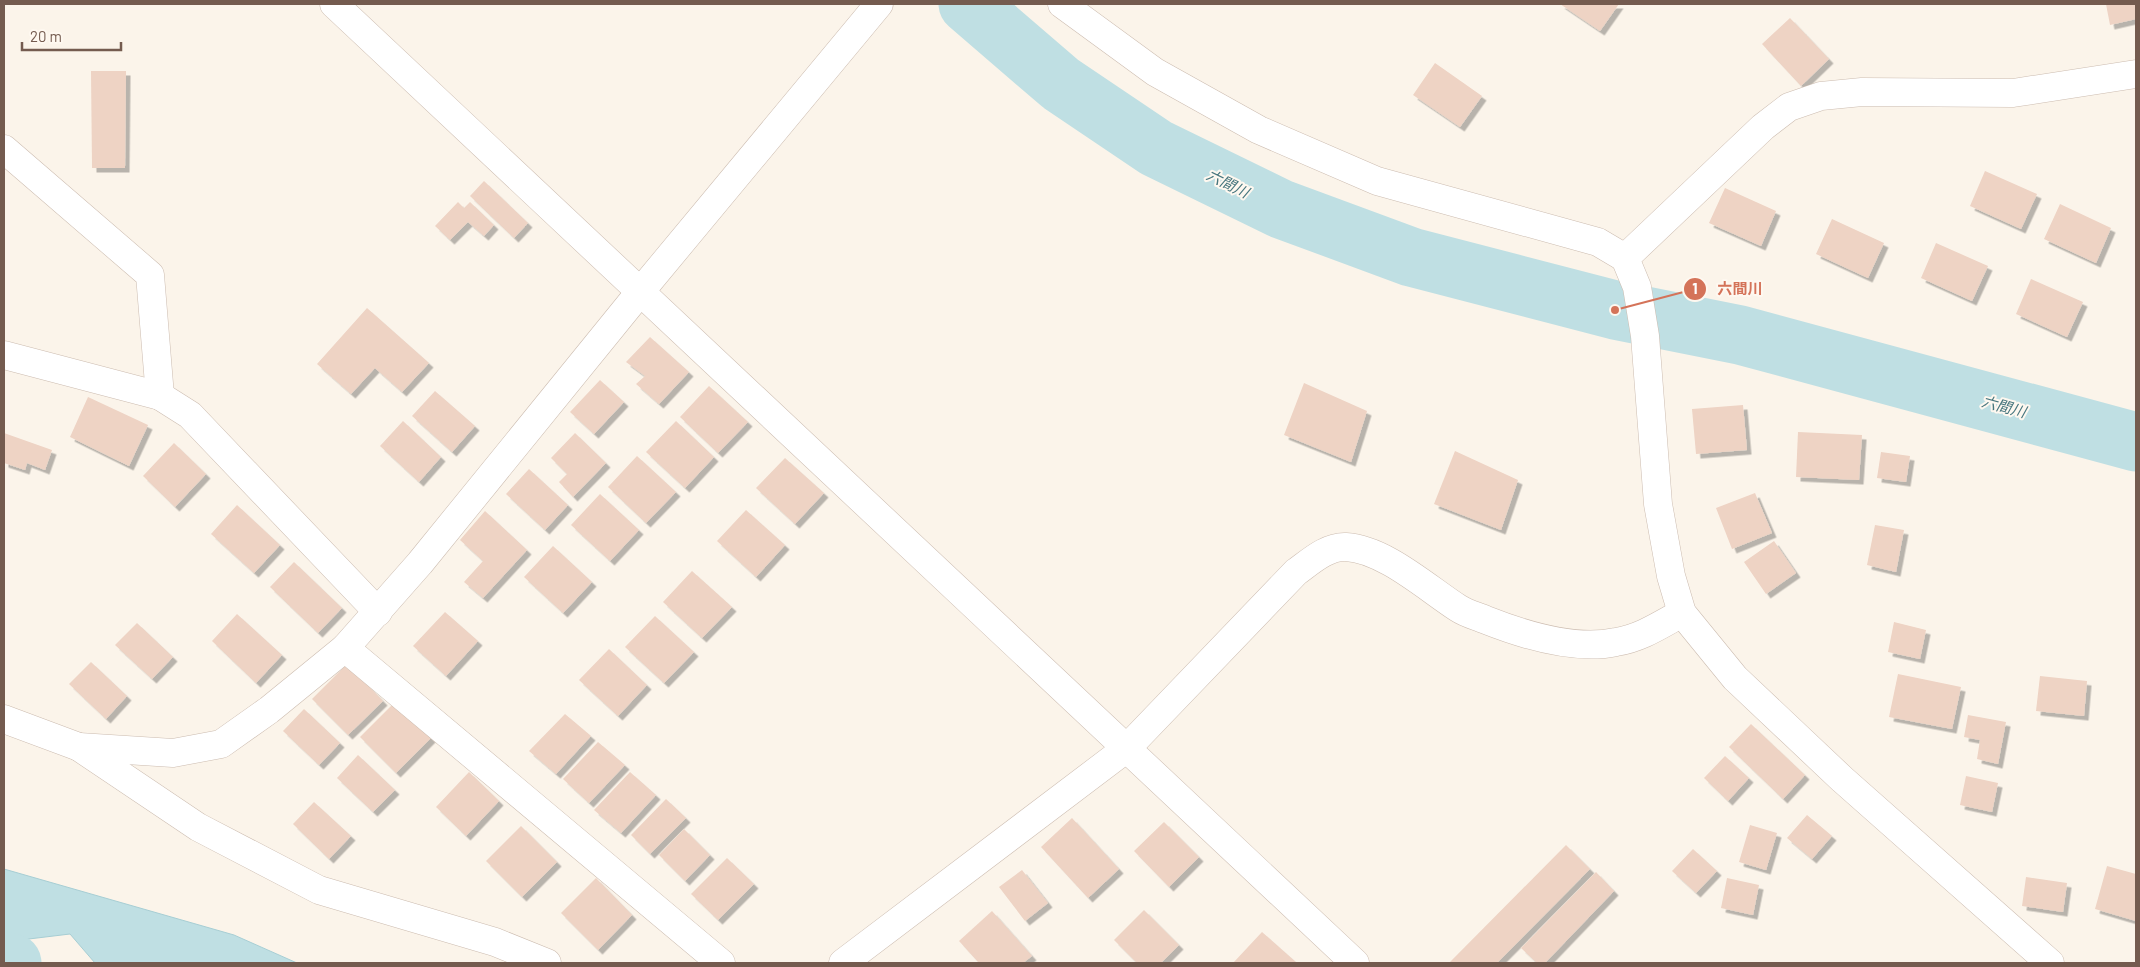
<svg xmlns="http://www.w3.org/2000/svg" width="2140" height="967" viewBox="0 0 2140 967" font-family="Barlow,'Noto Sans JP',sans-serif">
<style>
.water{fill:#bfdfe3;stroke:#a7ced4}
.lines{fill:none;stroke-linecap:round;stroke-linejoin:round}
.river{stroke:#bfdfe3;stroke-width:59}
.building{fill:#eed3c4;filter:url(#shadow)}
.minor-casing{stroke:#ccbcb0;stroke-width:29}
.tertiary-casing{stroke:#ccbcb0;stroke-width:29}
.minor{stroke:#fff;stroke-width:28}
.tertiary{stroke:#fff;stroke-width:28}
.labels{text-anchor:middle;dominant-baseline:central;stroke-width:4;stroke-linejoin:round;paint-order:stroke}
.water-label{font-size:15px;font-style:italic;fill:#47767e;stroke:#fef8f0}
.leader{fill:none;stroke:#d47359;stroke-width:2}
.callout-dot{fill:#d47359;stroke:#fef8f0;stroke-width:2}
.mark-label{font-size:15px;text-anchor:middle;font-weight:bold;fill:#fff}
.callout-label{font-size:15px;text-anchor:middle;font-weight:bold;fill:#d47359;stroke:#fef8f0;stroke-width:4;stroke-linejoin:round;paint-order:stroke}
</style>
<defs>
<filter id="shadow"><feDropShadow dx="4.5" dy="4.5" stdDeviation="0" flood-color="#0004"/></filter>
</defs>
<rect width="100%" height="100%" fill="#fbf4ea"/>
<path class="water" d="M4 869 234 935 297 963H95L70 934 4 942Z"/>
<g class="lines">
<g class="river">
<path d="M968 4 1061 84 1156 148 1281 209 1411 257 1615 310 1740 335 2136 442"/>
<path d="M4 961 12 963"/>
</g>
</g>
<g class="building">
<path d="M1560 4H1619L1600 31Z"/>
<path d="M2106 4H2136V19L2110 25Z"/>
<path d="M1790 18 1829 59 1801 86 1762 44Z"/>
<path d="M1435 63 1482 96 1460 127 1413 95Z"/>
<path d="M91 71H126L125 168H92Z"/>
<path d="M1985 171 2037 194 2021 229 1970 206Z"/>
<path d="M484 181 528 223 514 238 470 196Z"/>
<path d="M1725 188 1776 211 1761 246 1709 223Z"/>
<path d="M458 202 464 208 470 202 494 225 484 236 468 222 450 240 435 226Z"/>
<path d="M2060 204 2111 228 2096 263 2044 239Z"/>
<path d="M1832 219 1884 243 1868 278 1816 254Z"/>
<path d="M1936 243 1988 266 1972 301 1921 278Z"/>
<path d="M2031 279 2083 302 2067 337 2016 314Z"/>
<path d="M367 308 429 363 402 392 375 368 351 394 317 364Z"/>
<path d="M650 337 689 372 659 404 636 384 645 376 626 362Z"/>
<path d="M600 380 624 402 594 434 570 412Z"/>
<path d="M1304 383 1367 411 1351 462 1284 435Z"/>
<path d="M709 386 748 422 718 453 680 417Z"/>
<path d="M435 391 475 426 452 452 412 416Z"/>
<path d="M88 397 148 425 129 466 70 437Z"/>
<path d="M1743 405 1747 450 1696 454 1692 409Z"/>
<path d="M403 421 441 457 419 482 380 446Z"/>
<path d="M676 421 714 457 685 488 646 452Z"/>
<path d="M1798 432 1862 435 1859 480 1796 477Z"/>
<path d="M4 433 52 450 45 470 27 463 25 470 4 463Z"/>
<path d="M575 433 606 463 573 497 559 482 567 474 551 458Z"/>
<path d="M174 443 206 474 175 507 143 476Z"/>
<path d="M1455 451 1518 480 1501 530 1434 504Z"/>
<path d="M1881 452 1910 456 1906 482 1877 478Z"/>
<path d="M637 456 676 492 646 523 608 487Z"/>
<path d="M785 458 824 493 795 524 756 488Z"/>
<path d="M529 469 568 505 545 530 506 494Z"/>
<path d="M1755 493 1772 533 1732 549 1716 508Z"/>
<path d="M600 494 639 530 610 561 571 525Z"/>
<path d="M237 505 280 545 254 573 211 534Z"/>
<path d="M746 510 785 545 756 577 717 541Z"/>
<path d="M485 511 527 550 483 598 464 582 483 561 460 540Z"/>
<path d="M1875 525 1904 530 1896 572 1867 565Z"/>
<path d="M1774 541 1796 573 1766 594 1744 562Z"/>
<path d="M553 546 592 582 563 613 524 577Z"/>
<path d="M294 562 342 608 318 633 270 587Z"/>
<path d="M692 571 732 607 702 638 663 602Z"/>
<path d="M445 612 478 641 446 676 413 646Z"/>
<path d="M237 614 282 655 256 683 212 641Z"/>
<path d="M655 616 694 652 664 683 625 647Z"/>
<path d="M1894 622 1926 630 1920 659 1888 652Z"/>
<path d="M137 623 173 657 152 679 115 645Z"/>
<path d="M609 649 647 685 618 716 579 680Z"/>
<path d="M91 662 127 696 106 719 69 684Z"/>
<path d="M347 664 383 701 348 735 312 699Z"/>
<path d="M1898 674 1961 687 1952 729 1889 717Z"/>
<path d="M2040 676 2087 681 2084 716 2036 711Z"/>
<path d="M395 702 431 738 396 773 360 737Z"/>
<path d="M304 709 340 743 319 765 283 731Z"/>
<path d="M565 714 591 736 556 774 529 751Z"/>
<path d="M1968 715 2006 722 1998 764 1977 759 1980 740 1964 737Z"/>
<path d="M1751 724 1805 775 1783 799 1729 747Z"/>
<path d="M598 742 625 765 589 803 563 779Z"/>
<path d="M358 755 395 790 373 812 337 778Z"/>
<path d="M1725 756 1749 778 1728 801 1704 778Z"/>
<path d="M469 772 499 801 466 836 436 807Z"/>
<path d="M630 772 656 795 621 833 594 810Z"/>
<path d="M1966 776 1998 783 1992 812 1960 805Z"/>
<path d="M666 799 686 818 650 854 631 835Z"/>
<path d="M314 802 351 836 329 859 293 824Z"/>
<path d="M1807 815 1832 836 1812 859 1787 838Z"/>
<path d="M1072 818 1119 869 1088 898 1041 847Z"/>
<path d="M1164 822 1199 857 1169 887 1134 851Z"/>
<path d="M1750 825 1777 833 1766 870 1739 862Z"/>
<path d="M521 826 557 862 522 897 486 861Z"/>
<path d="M684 829 710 855 685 881 659 855Z"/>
<path d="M1566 845 1590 869 1497 963H1449Z"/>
<path d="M1693 849 1717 871 1696 893 1672 871Z"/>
<path d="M727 858 754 884 718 920 691 894Z"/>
<path d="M2107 866 2136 874V921L2095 909Z"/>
<path d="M1022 870 1048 903 1025 921 999 887Z"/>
<path d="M1596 872 1614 891 1545 963H1537L1521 948Z"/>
<path d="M2026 877 2067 883 2063 912 2022 906Z"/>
<path d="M596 878 632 915 598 950 561 913Z"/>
<path d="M1727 878 1759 885 1753 915 1721 908Z"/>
<path d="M1144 910 1179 945 1161 963H1137L1114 940Z"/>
<path d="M992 911 1032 956 1023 963H979L959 941Z"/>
<path d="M1262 932 1297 963H1233Z"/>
</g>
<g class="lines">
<defs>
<g id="minor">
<path d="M334 4 1355 963"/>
<path d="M4 149 150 275 160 396"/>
<path d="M4 355 160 396 190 415 378 612"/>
<path d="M345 648 721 963"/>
<path d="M4 719 79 747 198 827 319 890 495 942 547 963"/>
<path d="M79 747 173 753 221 744 269 710 345 648 420 563 640 292 879 4"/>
<path d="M843 963 1127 748 1296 572C1310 562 1327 546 1346 547 1384 549 1427 588 1458 608 1467 614 1477 616 1486 620 1524 635 1575 651 1616 642 1641 638 1660 625 1682 613"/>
<path d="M2050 963 1842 779 1735 678 1682 613 1671 576 1658 504 1645 336 1637 287 1625 258 1763 127 1789 107 1821 96 1862 92 2013 93 2136 74"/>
</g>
<path id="tertiary" d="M1062 4 1155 72 1259 130 1377 181 1598 242 1625 258"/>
</defs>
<use href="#minor" class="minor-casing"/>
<use href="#tertiary" class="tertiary-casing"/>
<use href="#minor" class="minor"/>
<use href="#tertiary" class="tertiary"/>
</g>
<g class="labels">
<g class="water-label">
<text transform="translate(1228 183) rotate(26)">六間川</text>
<text transform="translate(2004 406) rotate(15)">六間川</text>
</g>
</g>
<path class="leader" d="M1615 310L1695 289"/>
<g class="callout-dot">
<circle cx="1615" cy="310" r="5"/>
<circle cx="1695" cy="289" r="12"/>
</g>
<g class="mark-label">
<text x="1695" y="294">1</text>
</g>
<g class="callout-label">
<text x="1740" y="294">六間川</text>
</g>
<rect width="2140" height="967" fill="none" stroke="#745b4f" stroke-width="10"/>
<path d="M22 42v8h99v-8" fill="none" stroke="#745b4f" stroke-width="2.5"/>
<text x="30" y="42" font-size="15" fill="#745b4f" stroke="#fef8f0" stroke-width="4" paint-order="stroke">20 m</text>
</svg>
